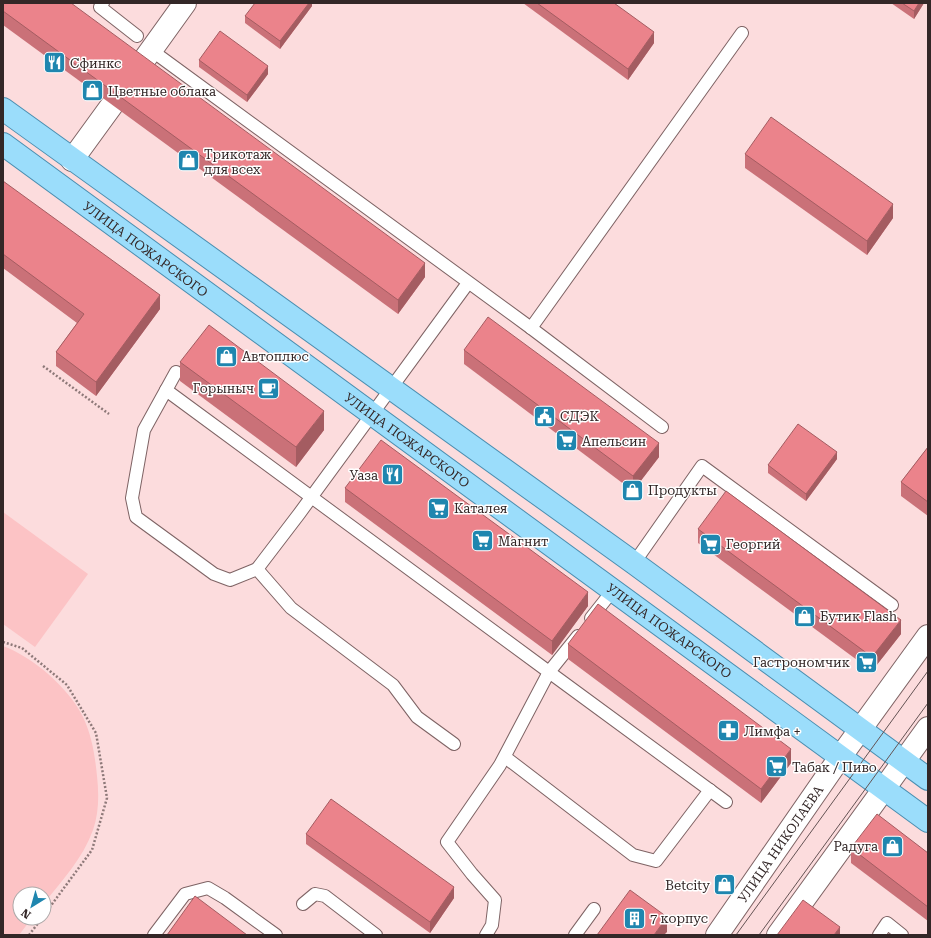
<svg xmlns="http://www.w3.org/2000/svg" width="931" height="938" viewBox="0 0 931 938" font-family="'Roboto Serif',serif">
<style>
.pitch{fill:#fcc3c5}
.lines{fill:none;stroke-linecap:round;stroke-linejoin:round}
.service-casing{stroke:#7e6364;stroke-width:14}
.minor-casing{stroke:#7e6364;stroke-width:24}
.tertiary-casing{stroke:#7e6364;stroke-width:24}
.primary-casing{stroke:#4b8eb0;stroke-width:24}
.path{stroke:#8e7979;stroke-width:2.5;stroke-dasharray:2 2;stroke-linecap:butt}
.service{stroke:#fff;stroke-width:12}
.minor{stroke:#fff;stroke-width:22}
.tertiary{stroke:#fff;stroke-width:22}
.primary{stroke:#9bddfb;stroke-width:22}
.tram{stroke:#645354;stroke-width:1}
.wall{fill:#ca7178}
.shaded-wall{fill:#a45c61}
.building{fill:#eb838b;stroke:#a45c61}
.labels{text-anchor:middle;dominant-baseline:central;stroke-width:3;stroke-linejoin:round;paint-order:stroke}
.poi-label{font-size:13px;fill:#332727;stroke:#fff;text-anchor:start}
.street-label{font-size:13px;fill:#332727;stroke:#fff}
</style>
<rect width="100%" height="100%" fill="#fcdcdd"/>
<g class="pitch">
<path d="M3 512 88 574 35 647 3 624Z"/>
<path d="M3 646C33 657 69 688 83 717 92 736 95 756 97 776 99 794 99 813 93 830 83 858 62 881 44 903V894H20V918H32L19 935H3Z"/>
</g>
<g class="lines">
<defs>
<g id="service">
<path d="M103 3 100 7 137 36"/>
<path d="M151 50 531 328 662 427"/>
<path d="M531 328 742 33"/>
<path d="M176 372 144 430 132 498 136 517 214 574 230 580 257 569 299 514 468 283"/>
<path d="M166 390 549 672 500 765 447 842 472 874 495 900 492 925 486 935"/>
<path d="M634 563 702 466 892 605"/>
<path d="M257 569 291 608 393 685 417 717 454 744"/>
<path d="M591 618 614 589"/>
<path d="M578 636 549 672 726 802"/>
<path d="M505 757 633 855 656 861 710 790"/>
<path d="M303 904 315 894 325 896 376 935"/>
<path d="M154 935 185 894 208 888 225 898 276 935"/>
<path d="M575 935 594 909"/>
<path d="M879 935 887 923 902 935"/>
</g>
<g id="minor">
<path d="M139 67 185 3"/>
<path d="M72 160 112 105"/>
</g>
<g id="tertiary">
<path id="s1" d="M717 935 841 756 928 636"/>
<path d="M778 935 928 728"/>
</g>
<g id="primary">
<path d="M3 109 634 563 928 779"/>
<path id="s2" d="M3 144C310 371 621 593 928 821"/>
</g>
</defs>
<use href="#service" class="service-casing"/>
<use href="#minor" class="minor-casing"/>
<use href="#tertiary" class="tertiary-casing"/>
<use href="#primary" class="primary-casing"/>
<g class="path">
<path d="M43 366 109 414"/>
<path d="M3 642 22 648 67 685 96 733 107 798 92 850 44 915"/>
<path d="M29 935 42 918"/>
</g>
<use href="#service" class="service"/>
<use href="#minor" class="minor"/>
<use href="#tertiary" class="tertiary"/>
<use href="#primary" class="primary"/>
<g class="tram">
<path d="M736 935 928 671"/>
<path d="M759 935 928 703"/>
</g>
</g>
<g class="wall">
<path d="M3 3 425 277 398 314 3 25Z"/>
<path d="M312 3V6L280 49 245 23V16Z"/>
<path d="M523 3H614L654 43 628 80Z"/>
<path d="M891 3H924L914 19Z"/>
<path d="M199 60 268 74 247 102 199 67Z"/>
<path d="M745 154 893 218 867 255 745 168Z"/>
<path d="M3 181 160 309 96 396 56 366V352L77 323 3 268Z"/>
<path d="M464 350 659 457 633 491 464 364Z"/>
<path d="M180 362 324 430 296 467 180 381Z"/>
<path d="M928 447V516L901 496V482Z"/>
<path d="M837 459 806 501 768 473V465Z"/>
<path d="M345 488 588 606 552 655 345 502Z"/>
<path d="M698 529 901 634 872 671 698 543Z"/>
<path d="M568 644 791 763 761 803 568 659Z"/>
<path d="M306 834 454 898 430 933 306 844Z"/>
<path d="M851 848 928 853V921L851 863Z"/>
</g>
<g class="shaded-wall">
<path d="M309 3H312V6L280 49V41Z"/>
<path d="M919 3H924L914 19V11Z"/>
<path d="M654 32V43L628 80V69Z"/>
<path d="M268 66V74L247 102V95Z"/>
<path d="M893 204V218L867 255V241Z"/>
<path d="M425 263V277L398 314V300Z"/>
<path d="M160 295V309L96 396V382Z"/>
<path d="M324 411V430L296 467V447Z"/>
<path d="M659 443V457L633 491V476Z"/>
<path d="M837 452V459L806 501V494Z"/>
<path d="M588 592V606L552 655V641Z"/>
<path d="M901 620V634L872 671V657Z"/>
<path d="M791 749V763L761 803V789Z"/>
<path d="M454 887V898L430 933V922Z"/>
<path d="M667 917V932L664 935H654Z"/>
<path d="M840 927V935H834Z"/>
</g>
<g class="building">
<path d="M3 3H71L425 263 398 300 3 11Z"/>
<path d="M255 3H309L280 41 245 16Z"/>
<path d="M537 3H614L654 32 628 69Z"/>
<path d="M902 3H919L914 11Z"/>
<path d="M220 31 268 66 247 95 199 60Z"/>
<path d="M771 117 893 204 867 241 745 154Z"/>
<path d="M3 181 160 295 96 382 56 352 84 314 3 254Z"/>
<path d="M488 317 659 443 633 476 464 350Z"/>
<path d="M209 325 324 411 296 447 180 362Z"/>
<path d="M798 424 837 452 806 494 768 465Z"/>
<path d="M381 440 588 592 552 641 345 488Z"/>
<path d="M928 447V502L901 482Z"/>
<path d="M726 491 901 620 872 657 698 529Z"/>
<path d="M598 604 791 749 761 789 568 644Z"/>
<path d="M331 799 454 887 430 922 306 834Z"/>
<path d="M877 814 928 853V907L851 848Z"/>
<path d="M630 890 667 917 654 935H597Z"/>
<path d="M195 896 247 935H167Z"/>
<path d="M803 900 840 927 834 935H777Z"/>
</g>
<defs>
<symbol id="restaurant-square" viewBox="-11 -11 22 22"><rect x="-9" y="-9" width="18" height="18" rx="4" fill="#1f86af" stroke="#fff"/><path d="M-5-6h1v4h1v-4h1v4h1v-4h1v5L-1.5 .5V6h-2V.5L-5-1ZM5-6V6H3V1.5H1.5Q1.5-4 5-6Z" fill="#fff"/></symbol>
<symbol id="shop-square" viewBox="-11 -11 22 22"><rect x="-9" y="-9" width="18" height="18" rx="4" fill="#1f86af" stroke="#fff"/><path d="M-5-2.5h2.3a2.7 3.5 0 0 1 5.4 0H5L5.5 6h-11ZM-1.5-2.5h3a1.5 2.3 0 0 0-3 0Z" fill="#fff"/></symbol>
<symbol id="cafe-square" viewBox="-11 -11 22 22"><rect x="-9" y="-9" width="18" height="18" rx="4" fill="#1f86af" stroke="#fff"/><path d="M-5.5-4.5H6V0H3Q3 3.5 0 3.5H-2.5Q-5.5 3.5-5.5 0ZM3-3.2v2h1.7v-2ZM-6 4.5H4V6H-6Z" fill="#fff"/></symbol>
<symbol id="civic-square" viewBox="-11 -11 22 22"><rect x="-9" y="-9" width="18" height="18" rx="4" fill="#1f86af" stroke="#fff"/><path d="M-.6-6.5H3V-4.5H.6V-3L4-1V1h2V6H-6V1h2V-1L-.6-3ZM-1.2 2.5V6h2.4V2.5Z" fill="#fff"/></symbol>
<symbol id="supermarket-square" viewBox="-11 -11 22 22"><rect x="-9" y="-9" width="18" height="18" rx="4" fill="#1f86af" stroke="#fff"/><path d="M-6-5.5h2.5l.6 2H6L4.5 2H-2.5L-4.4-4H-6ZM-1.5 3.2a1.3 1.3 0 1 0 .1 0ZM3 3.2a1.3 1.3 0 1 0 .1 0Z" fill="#fff"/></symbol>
<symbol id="pharmacy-square" viewBox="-11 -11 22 22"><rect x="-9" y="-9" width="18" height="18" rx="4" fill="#1f86af" stroke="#fff"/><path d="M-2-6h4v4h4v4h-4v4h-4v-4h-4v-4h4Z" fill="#fff"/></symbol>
<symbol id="building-square" viewBox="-11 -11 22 22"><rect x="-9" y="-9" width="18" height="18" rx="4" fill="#1f86af" stroke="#fff"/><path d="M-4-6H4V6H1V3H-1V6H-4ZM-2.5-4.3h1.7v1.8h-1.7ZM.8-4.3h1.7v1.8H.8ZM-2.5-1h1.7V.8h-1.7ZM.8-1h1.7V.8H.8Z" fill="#fff"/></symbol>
</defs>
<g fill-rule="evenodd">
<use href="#restaurant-square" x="42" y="50" width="25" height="25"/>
<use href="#shop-square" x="80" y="78" width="25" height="25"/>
<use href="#shop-square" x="176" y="148" width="25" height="25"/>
<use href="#shop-square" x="214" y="344" width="25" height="25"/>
<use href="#cafe-square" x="256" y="376" width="25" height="25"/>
<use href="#civic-square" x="532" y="404" width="25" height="25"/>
<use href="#supermarket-square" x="554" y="428" width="25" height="25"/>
<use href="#restaurant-square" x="380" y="462" width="25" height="25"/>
<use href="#shop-square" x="620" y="478" width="25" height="25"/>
<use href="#supermarket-square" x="426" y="496" width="25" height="25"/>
<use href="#supermarket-square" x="470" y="528" width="25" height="25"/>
<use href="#supermarket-square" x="698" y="532" width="25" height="25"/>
<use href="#shop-square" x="792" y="604" width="25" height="25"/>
<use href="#supermarket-square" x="854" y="650" width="25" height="25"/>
<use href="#pharmacy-square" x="716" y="718" width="25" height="25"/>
<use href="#supermarket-square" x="764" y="754" width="25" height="25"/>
<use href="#shop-square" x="880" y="834" width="25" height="25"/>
<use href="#shop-square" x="712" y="872" width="25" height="25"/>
<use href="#building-square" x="622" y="906" width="25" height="25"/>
</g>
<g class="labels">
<g class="poi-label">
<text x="70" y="63">Сфинкс</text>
<text x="108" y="91">Цветные облака</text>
<text x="204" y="154">Трикотаж<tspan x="204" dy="15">для всех</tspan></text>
<text x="242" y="356">Автоплюс</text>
<text x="254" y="388" text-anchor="end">Горыныч</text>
<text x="560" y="416">СДЭК</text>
<text x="582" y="441">Апельсин</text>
<text x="378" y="475" text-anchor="end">Уаза</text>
<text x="648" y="490">Продукты</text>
<text x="454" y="508">Каталея</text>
<text x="498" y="541">Магнит</text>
<text x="726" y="544">Георгий</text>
<text x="820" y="616">Бутик Flash</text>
<text x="850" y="662" text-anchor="end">Гастрономчик</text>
<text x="744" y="731">Лимфа +</text>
<text x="792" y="767">Табак / Пиво</text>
<text x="878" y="846" text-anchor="end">Радуга</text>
<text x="710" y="885" text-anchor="end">Betcity</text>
<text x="650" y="918">7 корпус</text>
</g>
<g class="street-label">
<text stroke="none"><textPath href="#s2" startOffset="177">УЛИЦА ПОЖАРСКОГО</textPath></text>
<text stroke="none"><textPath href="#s2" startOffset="501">УЛИЦА ПОЖАРСКОГО</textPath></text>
<text stroke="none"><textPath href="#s2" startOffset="825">УЛИЦА ПОЖАРСКОГО</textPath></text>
<text stroke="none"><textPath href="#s1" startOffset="111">УЛИЦА НИКОЛАЕВА</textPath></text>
</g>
</g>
<rect width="931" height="938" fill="none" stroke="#332727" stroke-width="8"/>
<g transform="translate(32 906) rotate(217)"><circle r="19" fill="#ffffff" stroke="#ada9a9"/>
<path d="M0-3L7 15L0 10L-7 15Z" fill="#1f86af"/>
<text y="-6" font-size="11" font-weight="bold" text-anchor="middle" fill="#332727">N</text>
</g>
</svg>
